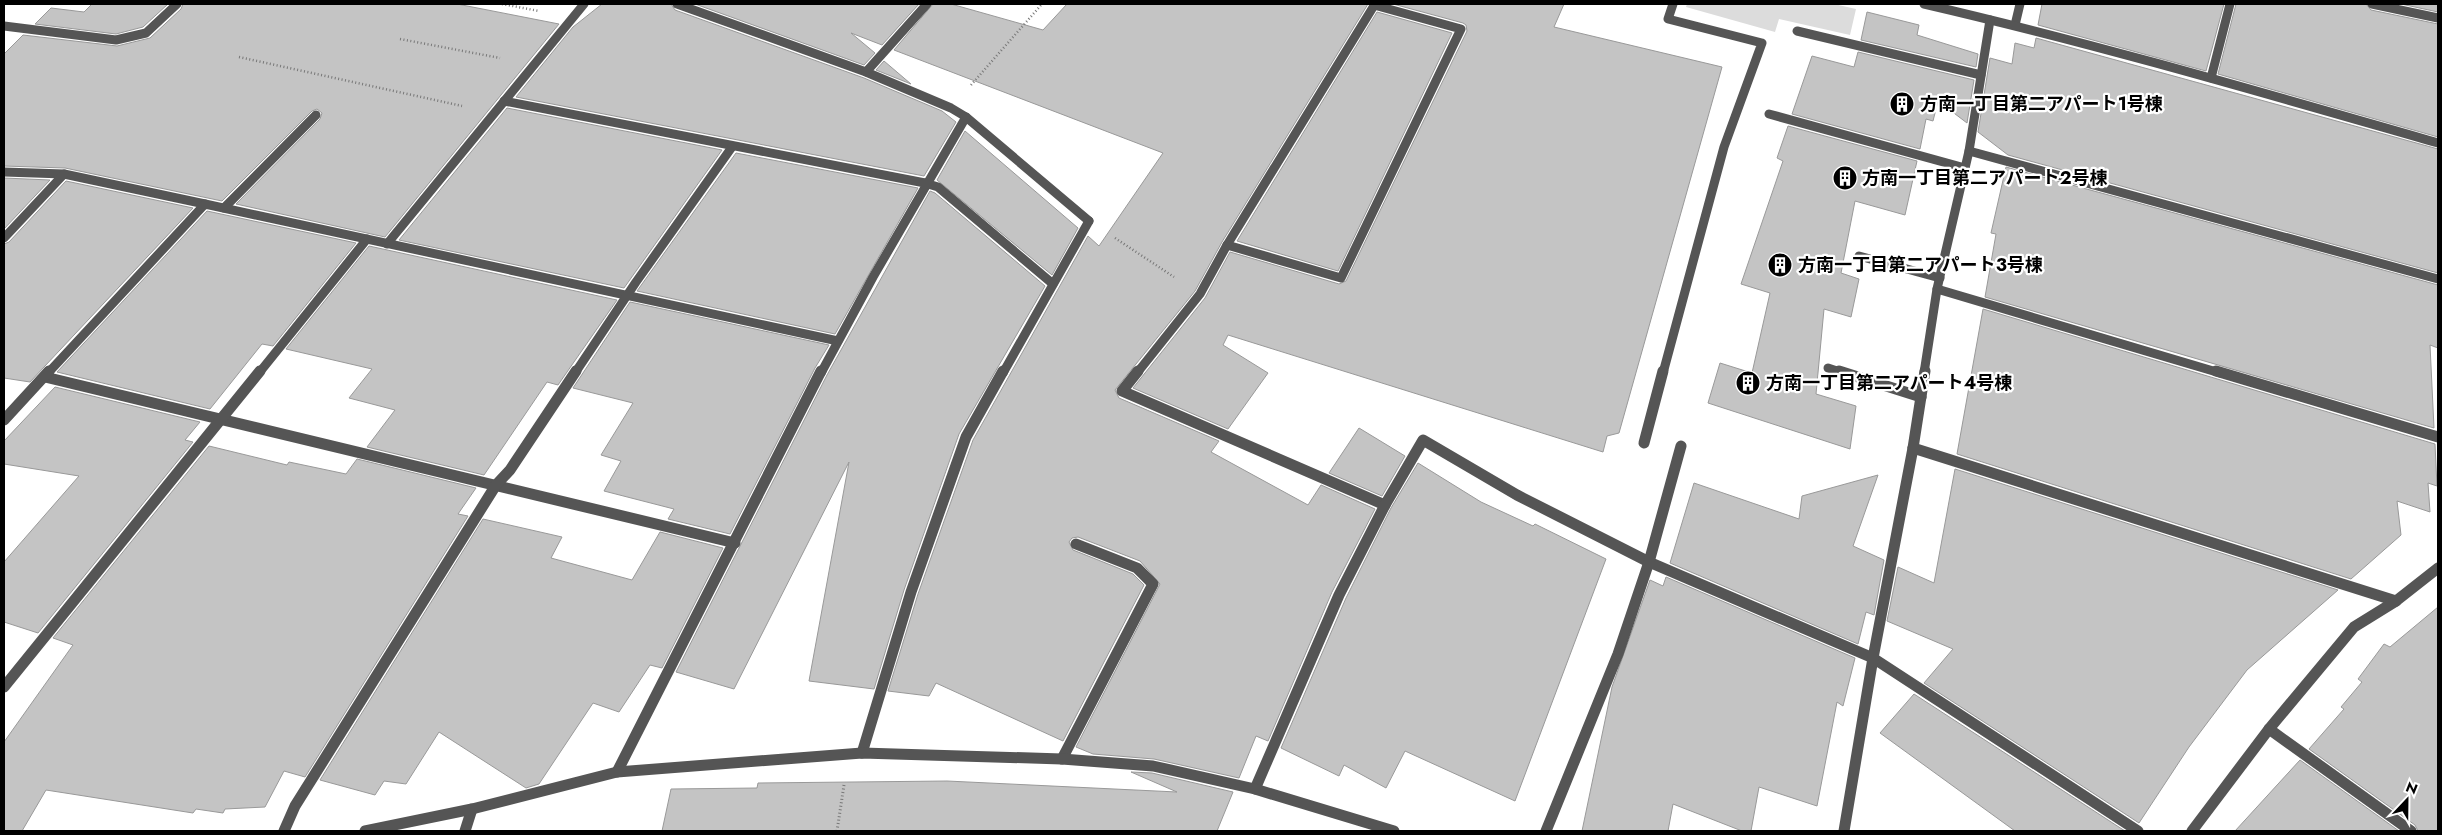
<svg xmlns="http://www.w3.org/2000/svg" width="2442" height="835" viewBox="0 0 2442 835" font-family="Jost,'Noto Sans JP',sans-serif">
<style>
.green{fill:#dcdcdc}
.building{fill:#c4c4c4;stroke:#999}
.lines{fill:none;stroke-linecap:round;stroke-linejoin:round}
.path-far1{stroke:#777;stroke-width:2.5;stroke-dasharray:1 2.5;stroke-linecap:butt}
.path{stroke:#777;stroke-width:3;stroke-dasharray:1 2.5;stroke-linecap:butt}
.service-far1{stroke:#555;stroke-width:9}
.service{stroke:#555;stroke-width:11}
.minor-far1{stroke:#555;stroke-width:9}
.minor{stroke:#555;stroke-width:11}
.labels{text-anchor:middle;dominant-baseline:central;stroke-width:4.5;stroke-linejoin:round;paint-order:stroke}
.poi-label{font-size:18px;font-weight:bold;fill:#000;stroke:#fff;text-anchor:start}
</style>
<rect width="100%" height="100%" fill="#fff"/>
<path class="green" d="M1687 4H1834L1856 9 1850 35 1779 19 1775 32 1686 7Z"/>
<g class="building">
<path d="M92 4H168L143 27 116 34 35 24 51 8 84 12Z"/>
<path d="M183 4H457L559 24 385 237 236 204 320 119 322 113 317 109 312 111 222 201 65 168 4 166V54L23 35 117 46 150 38 181 9Z"/>
<path d="M602 4H671L675 10 864 78 942 111 956 122 924 176 516 97 573 27Z"/>
<path d="M695 4H919L882 45 851 33 875 53 864 65Z"/>
<path d="M933 4H951L1043 30 1067 4H1368L1222 242 1195 291 1115 390 1119 398 1219 441 1211 452 1308 505 1321 485 1375 509 1332 592 1268 741 1256 736 1239 778 1154 759 1093 754 1076 747 1160 584 1140 561 1078 537 1072 538 1069 542 1073 550 1133 574 1144 585 1063 741 936 683 929 696 888 691 918 594 973 440 1088 236 1099 246 1163 153 894 50Z"/>
<path d="M1393 4H1564L1554 27 1722 67 1619 433 1607 436 1603 452 1228 335 1223 345 1268 373 1228 429 1133 388 1205 298 1230 252 1339 284 1346 281 1467 31 1466 25 1463 23Z"/>
<path d="M2042 4H2224L2206 71 2038 25Z"/>
<path d="M2236 4H2366L2371 10 2438 24V137L2218 74Z"/>
<path d="M2401 4H2438V12Z"/>
<path d="M1377 12 1452 33 1338 271 1237 241Z"/>
<path d="M1867 12 1919 25 1917 35 1978 54 1976 67 1861 40Z"/>
<path d="M2036 38 2438 149V273L2008 155 1978 132 1990 58 2012 64 2015 43 2034 48Z"/>
<path d="M1858 52 1974 80 1967 123 1938 101 1933 121 1926 119 1920 149 1792 114 1812 56 1854 67Z"/>
<path d="M884 61 911 84 876 70Z"/>
<path d="M507 108 722 150 624 288 399 240Z"/>
<path d="M1788 126 1917 161 1905 215 1855 201 1841 273 1859 279 1851 317 1824 309 1816 394 1856 406 1850 449 1708 403 1720 363 1752 373 1770 293 1741 284 1783 161 1777 158Z"/>
<path d="M965 131 1078 228 1052 275 937 180Z"/>
<path d="M736 153 918 188 835 334 637 291Z"/>
<path d="M2006 167 2438 285V348L2430 345 2434 428 1985 297 1996 234 1991 233Z"/>
<path d="M4 178 50 180 4 229Z"/>
<path d="M66 181 193 208 30 382 4 378V244L9 242Z"/>
<path d="M930 191 935 193 1045 286 959 434 904 590 874 689 809 681 849 462 734 689 676 672 827 375Z"/>
<path d="M207 211 356 243 273 346 262 344 210 409 57 372Z"/>
<path d="M369 246 617 300 558 385 547 382 484 475 367 447 395 410 349 398 372 369 286 349Z"/>
<path d="M630 302 829 345 815 368 730 534 668 519 674 509 604 491 621 461 601 455 633 403 573 388Z"/>
<path d="M1983 309 2435 444 2437 486 2428 483 2430 512 2397 501 2401 535 2351 579 1957 454Z"/>
<path d="M55 387 200 422 185 440 193 442 38 633 4 622V562L79 476 4 464V441Z"/>
<path d="M1359 428 1405 456 1382 496 1329 473Z"/>
<path d="M209 446 287 465 289 462 346 474 357 459 476 488 458 514 468 516 305 777 284 771 265 807 225 809 223 813 196 809 193 813 46 790 22 831H4V742L73 645 53 638Z"/>
<path d="M1418 463 1481 502 1533 526 1535 524 1606 559 1515 801 1405 751 1386 788 1344 765 1339 776 1281 748 1346 598 1391 508Z"/>
<path d="M1955 469 2338 590 2247 670 2189 747 2139 823 1924 683 1953 649 1887 621 1898 567 1934 583Z"/>
<path d="M1878 475 1853 546 1884 560 1874 615 1866 612 1858 644 1670 563 1694 483 1799 519 1802 496Z"/>
<path d="M483 519 562 537 551 558 632 580 660 532 723 548 662 668 650 665 619 712 593 703 539 784 526 788 439 732 406 784 384 781 375 795 320 780Z"/>
<path d="M1666 577 1855 658 1843 706 1837 702 1817 806 1759 787 1751 831H1742L1673 804 1668 831H1582L1612 687 1650 580 1663 586Z"/>
<path d="M2438 607V831H2418L2415 825 2309 749 2344 709 2341 707 2362 682 2358 679 2384 644 2390 647Z"/>
<path d="M1914 694 2125 831H2015L1880 733Z"/>
<path d="M2300 760 2399 831H2235Z"/>
<path d="M1131 772 1152 773 1233 792 1217 831H662L671 789 757 788 758 783 947 781 1177 792Z"/>
</g>
<g class="lines">
<g class="path-far1">
<path d="M502 4 539 11"/>
<path d="M400 39 500 58"/>
<path d="M239 57 462 106"/>
<path d="M971 85 1042 4"/>
<path d="M1115 238 1174 277"/>
</g>
<path class="path" d="M837 831 844 785"/>
<g class="service-far1">
<path d="M2372 4 2438 18"/>
<path d="M2015 25 2020 4"/>
<path d="M4 26 116 40 146 33 177 4"/>
<path d="M1797 31 1981 75"/>
<path d="M2211 78 2230 4"/>
<path d="M1769 114 1965 168"/>
<path d="M1969 151 2438 279"/>
<path d="M4 172 64 174 205 204"/>
<path d="M925 183 938 187 1053 284"/>
<path d="M4 238 64 174"/>
<path d="M1227 245 1341 278 1461 29 1374 5"/>
<path d="M1859 256 1940 278"/>
<path d="M1937 289 2220 373"/>
<path d="M1828 368 1843 373"/>
<path d="M1003 373 1089 221"/>
<path d="M1137 373 1200 294 1227 245 1375 4"/>
</g>
<g class="service">
<path d="M1138 371 1122 391 1385 505"/>
<path d="M1839 371 1921 397"/>
<path d="M2216 371 2438 437"/>
<path d="M1913 448 2396 601"/>
<path d="M2269 729 2411 831"/>
<path d="M862 753 911 592 966 437 1003 371"/>
<path d="M1062 759 1153 584 1137 568 1076 544"/>
<path d="M1255 789 1339 595 1385 505 1423 440 1517 495 1649 562 1873 658 2138 831"/>
<path d="M465 831 472 809"/>
<path d="M1546 831 1618 654 1649 562 1681 446"/>
</g>
<g class="minor-far1">
<path d="M677 4 866 72 951 108 966 117 1089 221"/>
<path d="M1924 4C2097 44 2267 94 2438 143"/>
<path d="M866 72 927 4"/>
<path d="M504 101 925 183"/>
<path d="M224 208 316 115"/>
<path d="M387 244 584 4"/>
<path d="M48 373 205 204 838 341"/>
<path d="M259 373 367 239"/>
<path d="M575 373 636 282 732 147"/>
<path d="M821 373 873 277 966 117"/>
<path d="M1663 373 1724 147 1762 43 1668 19 1673 4"/>
<path d="M1924 373 1937 289 1969 151 1990 20"/>
</g>
<g class="minor">
<path d="M45 377 735 543"/>
<path d="M4 420 49 371"/>
<path d="M1644 443 1663 371"/>
<path d="M4 687 260 371"/>
<path d="M617 772 821 371"/>
<path d="M284 831 295 806 496 485 510 470 576 371"/>
<path d="M365 831 472 809 617 772 862 753 1062 759 1153 766 1255 789 1394 831"/>
<path d="M1844 831 1873 658 1913 448 1925 371"/>
<path d="M2192 831 2269 729 2354 627 2396 601 2438 568"/>
</g>
</g>
<defs>
<symbol id="building-disc" viewBox="-11 -11 22 22"><circle r="9.5" fill="#000" stroke="#fff"/><path d="M-4-6H4V6H1V3H-1V6H-4ZM-2.5-4.3h1.7v1.8h-1.7ZM.8-4.3h1.7v1.8H.8ZM-2.5-1h1.7V.8h-1.7ZM.8-1h1.7V.8H.8Z" fill="#fff"/></symbol>
</defs>
<g fill-rule="evenodd">
<use href="#building-disc" x="1888" y="90" width="28" height="28"/>
<use href="#building-disc" x="1831" y="164" width="28" height="28"/>
<use href="#building-disc" x="1766" y="251" width="28" height="28"/>
<use href="#building-disc" x="1734" y="369" width="28" height="28"/>
</g>
<g class="labels">
<g class="poi-label">
<text x="1920" y="104">方南一丁目第二アパート1号棟</text>
<text x="1862" y="178">方南一丁目第二アパート2号棟</text>
<text x="1798" y="265">方南一丁目第二アパート3号棟</text>
<text x="1766" y="383">方南一丁目第二アパート4号棟</text>
</g>
</g>
<rect width="2442" height="835" fill="none" stroke="#000000" stroke-width="10"/>
<g transform="translate(2407 800) rotate(22)" stroke="#ffffff" stroke-width="4" paint-order="stroke">
<path d="M0-4L9 19L0 12L-9 19Z" fill="#000000"/>
<text y="-8" font-size="14" font-weight="bold" text-anchor="middle" fill="#000000">N</text>
</g>
</svg>
